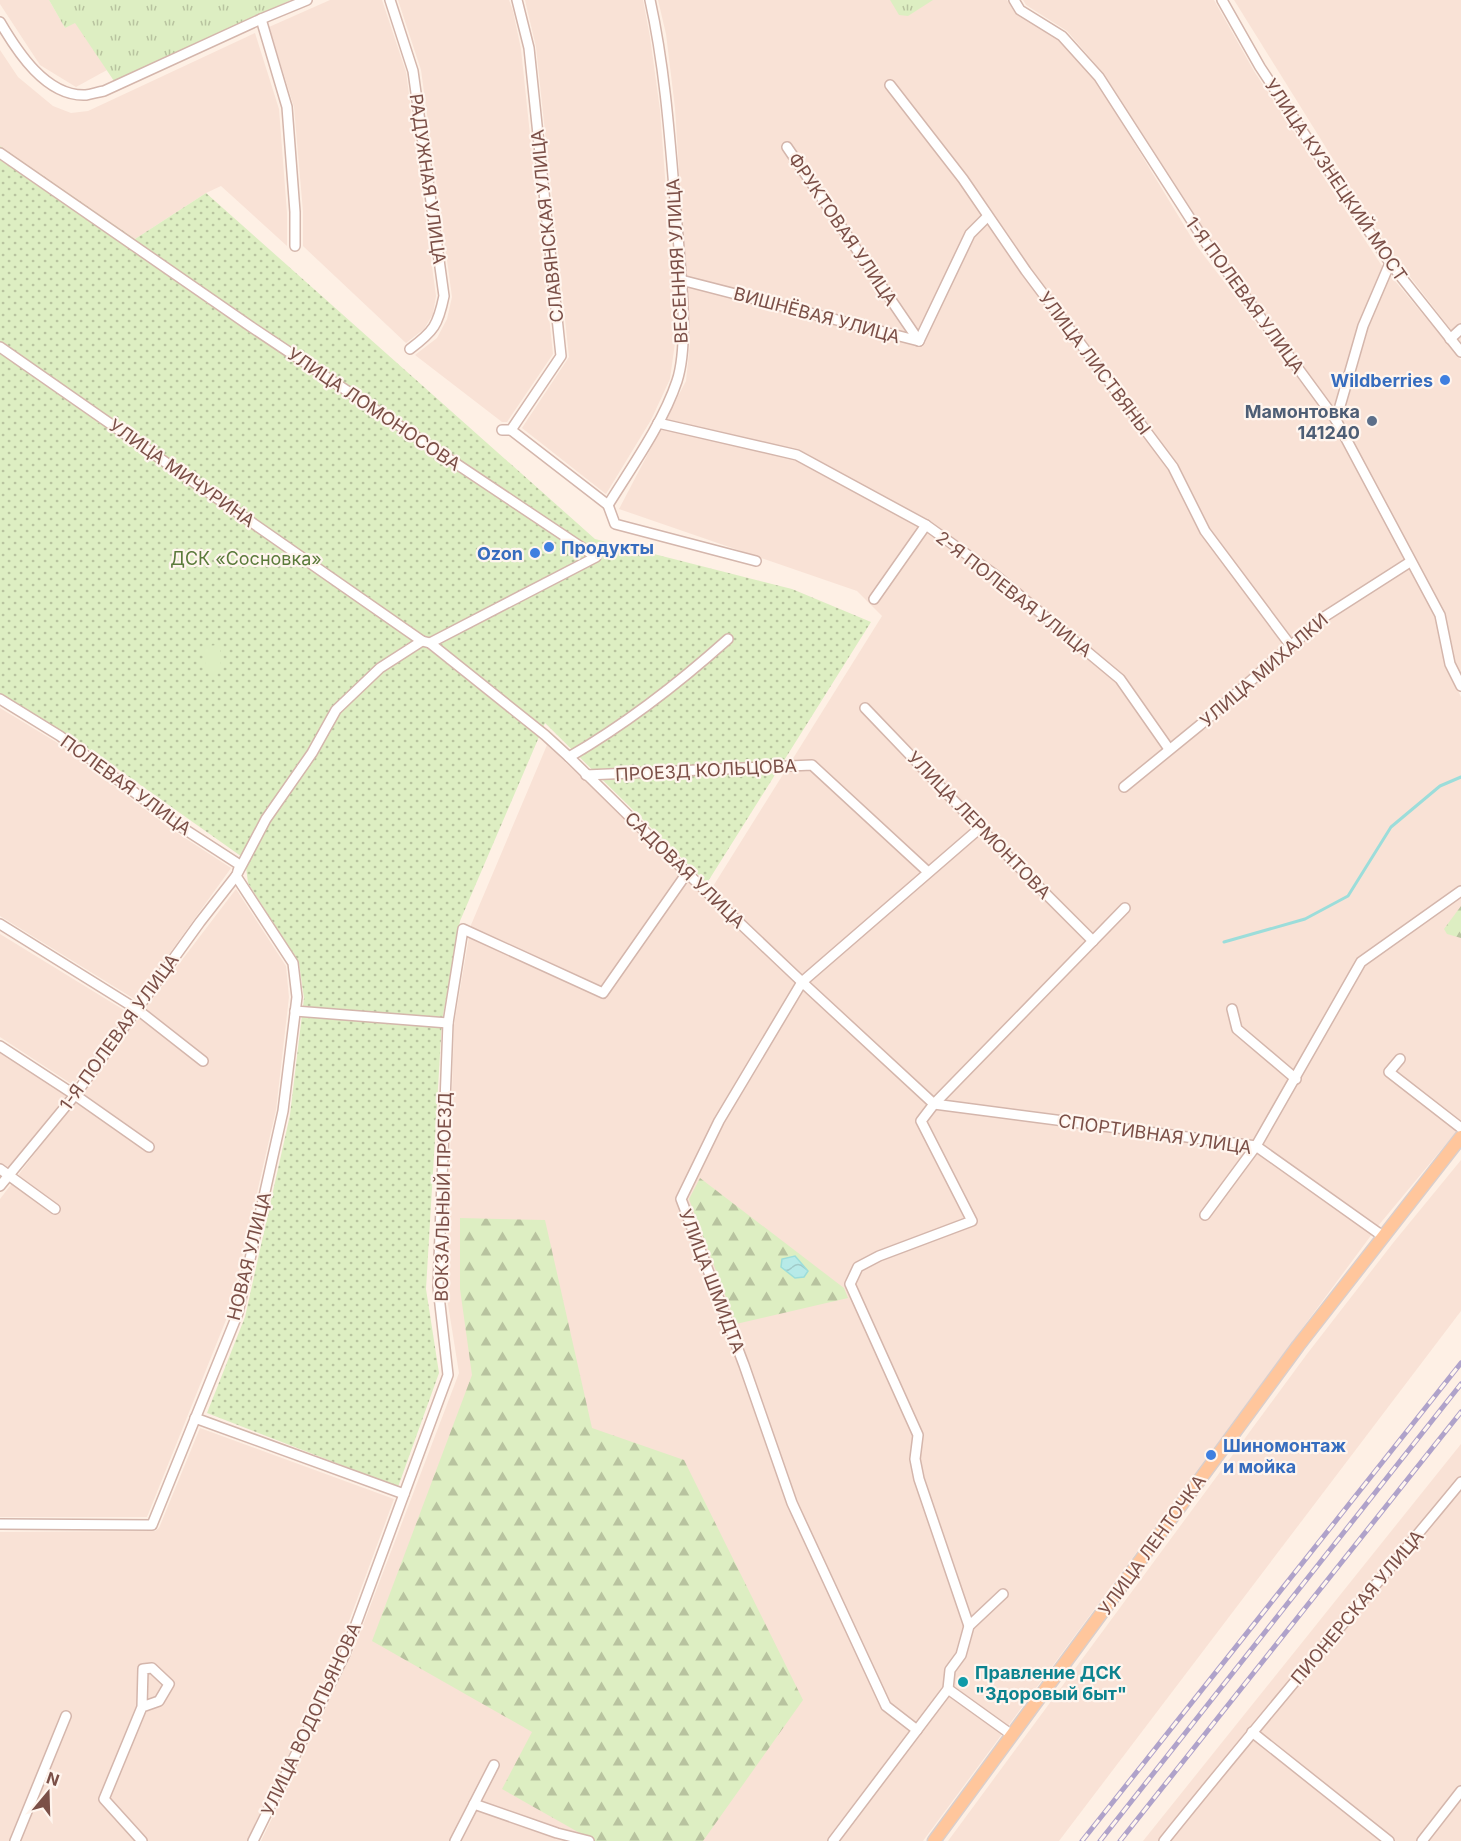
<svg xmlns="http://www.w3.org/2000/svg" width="1461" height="1841" viewBox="0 0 1461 1841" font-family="Inter,sans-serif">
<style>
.residential{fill:#f9e2d6}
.grass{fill:url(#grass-tufts)}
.forest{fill:url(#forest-firs)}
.garden{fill:url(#garden-dots)}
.pitch{fill:#ddeec2}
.water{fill:url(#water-waves);stroke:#9cddda;stroke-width:1.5}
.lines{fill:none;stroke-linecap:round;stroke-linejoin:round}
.stream{stroke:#9cddda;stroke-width:3}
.minor-casing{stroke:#d4b6ac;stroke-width:12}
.major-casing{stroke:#dacecb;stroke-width:15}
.minor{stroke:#fff;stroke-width:9}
.major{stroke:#ffc69c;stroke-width:12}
.rail-casing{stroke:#afa2ca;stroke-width:5}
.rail{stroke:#fff5ee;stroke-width:3;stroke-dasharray:9;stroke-linecap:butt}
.shop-dot{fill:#3f7fe0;stroke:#fff5ee;stroke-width:2}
.service-dot{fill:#5c6f8a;stroke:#fff5ee;stroke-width:2}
.culture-dot{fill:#0f9aa8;stroke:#fff5ee;stroke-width:2}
.labels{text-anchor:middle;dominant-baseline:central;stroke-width:4.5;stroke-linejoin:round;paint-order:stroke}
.street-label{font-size:18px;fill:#7b4f47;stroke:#fff5ee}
.shop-label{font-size:18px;font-weight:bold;fill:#366cbe;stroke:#fff5ee;text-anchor:end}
.service-label{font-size:18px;font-weight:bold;fill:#4e5e75;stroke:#fff5ee;text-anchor:end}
.park-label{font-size:18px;fill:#5b7b3b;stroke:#fff5ee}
.culture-label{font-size:18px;font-weight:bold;fill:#0d838f;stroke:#fff5ee;text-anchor:start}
</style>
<defs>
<pattern id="grass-tufts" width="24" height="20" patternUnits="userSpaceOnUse" patternTransform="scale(1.5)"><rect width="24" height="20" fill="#ddeec2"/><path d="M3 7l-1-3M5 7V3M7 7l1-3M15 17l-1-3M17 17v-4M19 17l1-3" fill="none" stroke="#b8c39f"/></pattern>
<pattern id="forest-firs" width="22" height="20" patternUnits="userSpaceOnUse" patternTransform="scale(1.5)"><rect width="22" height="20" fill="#ddeec2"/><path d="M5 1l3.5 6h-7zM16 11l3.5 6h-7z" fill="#b8c39f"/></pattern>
<pattern id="garden-dots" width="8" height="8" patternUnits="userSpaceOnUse" patternTransform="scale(1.5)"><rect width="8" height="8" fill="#ddeec2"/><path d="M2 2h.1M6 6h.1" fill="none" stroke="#b8c39f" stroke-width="1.8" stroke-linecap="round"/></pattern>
<pattern id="water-waves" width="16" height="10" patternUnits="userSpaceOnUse" patternTransform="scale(1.5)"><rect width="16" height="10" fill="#b7eae8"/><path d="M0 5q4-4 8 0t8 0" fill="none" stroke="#a1cac8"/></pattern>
</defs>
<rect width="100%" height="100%" fill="#fef0e5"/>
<g class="residential">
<path d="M0 0H49L65 28 75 22 107 70 76 87 40 65 0 4Z"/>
<path d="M330 0H382L406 72 436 296 433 314 424 329 406 343 303 246V212L294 107 269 27Z"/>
<path d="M398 0H509L513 11 521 49 553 354 507 422H502L415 355 437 338 447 319 452 297 421 70Z"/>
<path d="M525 0H643L650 37 660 110 666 191 673 280 675 343 670 379 651 420 606 494 522 428 569 357 536 47Z"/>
<path d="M658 0H1007L1015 13 1057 38 1096 80 1196 245 1332 423 1436 618 1449 672 1461 697V1126L1378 1226 923 1841H261L352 1654 459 1373 446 1292 454 1025 471 925 547 745 707 896 882 616 857 591 619 509 686 381 690 342 675 108 666 34Z"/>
<path d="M1023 0H1214L1254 71 1380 263 1461 360V678L1456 668 1443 614 1341 421 1209 237 1104 74 1067 31 1026 5Z"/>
<path d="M1234 0H1461V343L1391 252Z"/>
<path d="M255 33 279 109 287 213V246L221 186 206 193 135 239 0 148V50L18 77 53 106 71 113 88 111Z"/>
<path d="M0 708 56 742 171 829 231 868 136 1000 0 916Z"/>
<path d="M236 889 286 966 289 997 276 1110 230 1310 147 1517H0V1199Z"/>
<path d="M0 934 127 1012 73 1085 0 1037Z"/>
<path d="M0 1051 70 1093 0 1181Z"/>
<path d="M1461 1160V1311L1059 1841H948L1307 1354 1393 1243Z"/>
<path d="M200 1428 394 1499 338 1651 247 1841H0V1532L155 1531 159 1528Z"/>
<path d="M1461 1444V1841H1143Z"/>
</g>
<g class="grass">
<path d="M49 0H291L114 81 75 23 65 28Z"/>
<path d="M890 0H933L908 16 899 15Z"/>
</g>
<g class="forest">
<path d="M1461 906V938L1447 934 1444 929Z"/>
<path d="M700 1178 844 1288 848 1298 736 1324 689 1199Z"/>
<path d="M460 1218 545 1220 592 1428 684 1460 803 1700 703 1841H594L502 1789 532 1732 372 1641 472 1375 460 1289Z"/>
</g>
<path class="garden" d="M0 146 135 239 206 193 595 539 792 589 871 622 707 883 545 723 460 921 442 1021 426 1289 439 1373 398 1487 207 1413 245 1317 290 1115 304 998 299 963 248 883 245 859 98 755 0 693Z"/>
<path class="pitch" d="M220 645 221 673H206L204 646Z"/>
<path class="water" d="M795 1256 808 1271 804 1277 795 1278 781 1267 782 1259Z"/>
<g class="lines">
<path class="stream" d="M1224 942 1305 919 1348 896 1391 827 1440 786 1461 777"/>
<defs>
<g id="minor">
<path d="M390 0 413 71 444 296C438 325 434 331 410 349"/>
<path d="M1014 0 1020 10 1062 36 1099 77 1206 243 1336 420 1440 615 1450 664 1461 686"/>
<path d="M1222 0 1260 67 1390 263 1461 352"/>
<path d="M261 19 287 107 295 212V246"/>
<path d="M0 22C17 51 46 97 86 95 92 94 98 92 104 91L261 19 307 0"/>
<path d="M890 85 963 179 1026 271 1173 467 1205 531 1291 646"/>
<path d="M787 147 919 341"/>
<path d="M0 153 250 326 596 557 430 643"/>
<path d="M681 280 919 341 970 234 987 217"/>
<path d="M1450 339 1461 329"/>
<path d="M0 347 422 641"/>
<path d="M1336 420 1363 326 1390 263"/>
<path d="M658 423 797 455 926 525 994 574 1120 679 1169 749"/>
<path d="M502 430H511L561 356 529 48 517 0"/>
<path d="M511 430 608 505"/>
<path d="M608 505C631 468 663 423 677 381 689 344 681 276 678 236 671 157 667 77 650 0"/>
<path d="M608 505 615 524 756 561"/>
<path d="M874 599 926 525"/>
<path d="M0 699 60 736 175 823 240 865 238 871"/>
<path d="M865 708 980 828 1093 941"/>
<path d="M569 757C626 724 679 683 728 639"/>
<path d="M586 775 812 765 928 872"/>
<path d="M1124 787 1200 725 1324 617 1410 562"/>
<path d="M0 924 138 1010 203 1061"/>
<path d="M1232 1009 1237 1029 1296 1079"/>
<path d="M295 1011 448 1023"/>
<path d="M0 1046 75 1095 149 1147"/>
<path d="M1400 1059 1389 1072 1461 1128"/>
<path d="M934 1104 1256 1146 1384 1237"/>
<path d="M0 1169 55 1209"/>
<path d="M0 1186 75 1095 200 922 236 876 266 819 312 753 336 710 380 668 422 641 430 643 545 735 569 757 687 873 802 982 934 1104"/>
<path d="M1205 1215 1256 1146 1361 962 1461 891"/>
<path d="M195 1418 404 1494"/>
<path d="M0 1524 152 1525 238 1313 283 1111 297 997 293 963 236 876"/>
<path d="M969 1626 919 1479 915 1459 918 1435 850 1284 858 1267 879 1256 972 1221 921 1121 934 1104 1125 908"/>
<path d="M948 1689 1012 1735"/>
<path d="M917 1730 886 1706 792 1503 744 1365 681 1199 719 1121 802 982 980 828"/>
<path d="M1252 1732 1389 1841"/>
<path d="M474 1804 557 1833 589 1841"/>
<path d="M15 1841 66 1716"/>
<path d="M142 1841 104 1799 142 1707 143 1669 152 1668 169 1684 159 1701 142 1707"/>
<path d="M253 1841 345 1654 448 1375 438 1287 448 1023 463 929 603 993 687 873"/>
<path d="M455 1841 494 1765"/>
<path d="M833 1841 948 1689 950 1670 961 1655 969 1626 1003 1594"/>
<path d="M1164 1841C1261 1720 1362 1602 1461 1482"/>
<path d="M1422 1841 1461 1791"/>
</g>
<path id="major" d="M934 1841 1298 1346 1461 1137"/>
</defs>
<use href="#minor" class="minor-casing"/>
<use href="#major" class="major-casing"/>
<use href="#minor" class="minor"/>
<use href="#major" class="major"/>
<defs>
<g id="rail">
<path d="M1082 1841 1461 1363"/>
<path d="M1100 1841 1461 1384"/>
<path d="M1120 1841 1461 1412"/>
</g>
</defs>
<use href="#rail" class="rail-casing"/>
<use href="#rail" class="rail"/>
</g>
<g class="shop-dot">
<circle cx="1445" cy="380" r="6"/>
<circle cx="549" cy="547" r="6"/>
<circle cx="535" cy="553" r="6"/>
<circle cx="1211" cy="1455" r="6"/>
</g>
<circle class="service-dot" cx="1372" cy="421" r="6"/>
<circle class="culture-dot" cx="963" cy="1682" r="6"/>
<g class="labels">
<g class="street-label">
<text transform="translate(428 179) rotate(82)">РАДУЖНАЯ УЛИЦА</text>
<text transform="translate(1336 180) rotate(56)">УЛИЦА КУЗНЕЦКИЙ МОСТ</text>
<text transform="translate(547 226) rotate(-96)">СЛАВЯНСКАЯ УЛИЦА</text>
<text transform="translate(843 229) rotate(56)">ФРУКТОВАЯ УЛИЦА</text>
<text transform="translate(677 261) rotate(-93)">ВЕСЕННЯЯ УЛИЦА</text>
<text transform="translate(1245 295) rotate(54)">1-Я ПОЛЕВАЯ УЛИЦА</text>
<text transform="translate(817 315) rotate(15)">ВИШНЁВАЯ УЛИЦА</text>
<text transform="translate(1095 363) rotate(53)">УЛИЦА ЛИСТВЯНЫ</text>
<text transform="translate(374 409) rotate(34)">УЛИЦА ЛОМОНОСОВА</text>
<text transform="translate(182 473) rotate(35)">УЛИЦА МИЧУРИНА</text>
<text transform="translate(1014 594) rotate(38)">2-Я ПОЛЕВАЯ УЛИЦА</text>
<text transform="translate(1264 670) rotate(-41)">УЛИЦА МИХАЛКИ</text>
<text transform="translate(706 770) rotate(-3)">ПРОЕЗД КОЛЬЦОВА</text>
<text transform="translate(126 785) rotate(36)">ПОЛЕВАЯ УЛИЦА</text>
<text transform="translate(979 825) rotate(46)">УЛИЦА ЛЕРМОНТОВА</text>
<text transform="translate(685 870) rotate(44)">САДОВАЯ УЛИЦА</text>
<text transform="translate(119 1032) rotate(-54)">1-Я ПОЛЕВАЯ УЛИЦА</text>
<text transform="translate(1155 1134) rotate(8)">СПОРТИВНАЯ УЛИЦА</text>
<text transform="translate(443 1197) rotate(-89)">ВОКЗАЛЬНЫЙ ПРОЕЗД</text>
<text transform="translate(249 1256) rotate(-76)">НОВАЯ УЛИЦА</text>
<text transform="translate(712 1281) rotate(69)">УЛИЦА ШМИДТА</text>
<text transform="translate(1152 1545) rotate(-54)">УЛИЦА ЛЕНТОЧКА</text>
<text transform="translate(1357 1607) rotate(-50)">ПИОНЕРСКАЯ УЛИЦА</text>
<text transform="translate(311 1719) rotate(-65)">УЛИЦА ВОДОПЬЯНОВА</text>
</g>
<g class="shop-label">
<text x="1433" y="380">Wildberries</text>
<text x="561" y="547" text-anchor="start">Продукты</text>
<text x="523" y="553">Ozon</text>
<text x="1223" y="1445" text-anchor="start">Шиномонтаж<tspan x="1223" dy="21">и мойка</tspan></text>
</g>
<g class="service-label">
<text x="1360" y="411">Мамонтовка<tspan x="1360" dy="21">141240</tspan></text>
</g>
<g class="park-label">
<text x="246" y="558">ДСК «Сосновка»</text>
</g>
<g class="culture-label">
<text x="975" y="1672">Правление ДСК<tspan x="975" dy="21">"Здоровый быт"</tspan></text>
</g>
</g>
<g transform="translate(48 1793) rotate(19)" stroke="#fff5ee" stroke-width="4.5" paint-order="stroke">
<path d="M0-4.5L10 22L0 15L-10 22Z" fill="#7b4f47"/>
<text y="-9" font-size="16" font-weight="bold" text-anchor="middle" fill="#7b4f47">N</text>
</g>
</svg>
